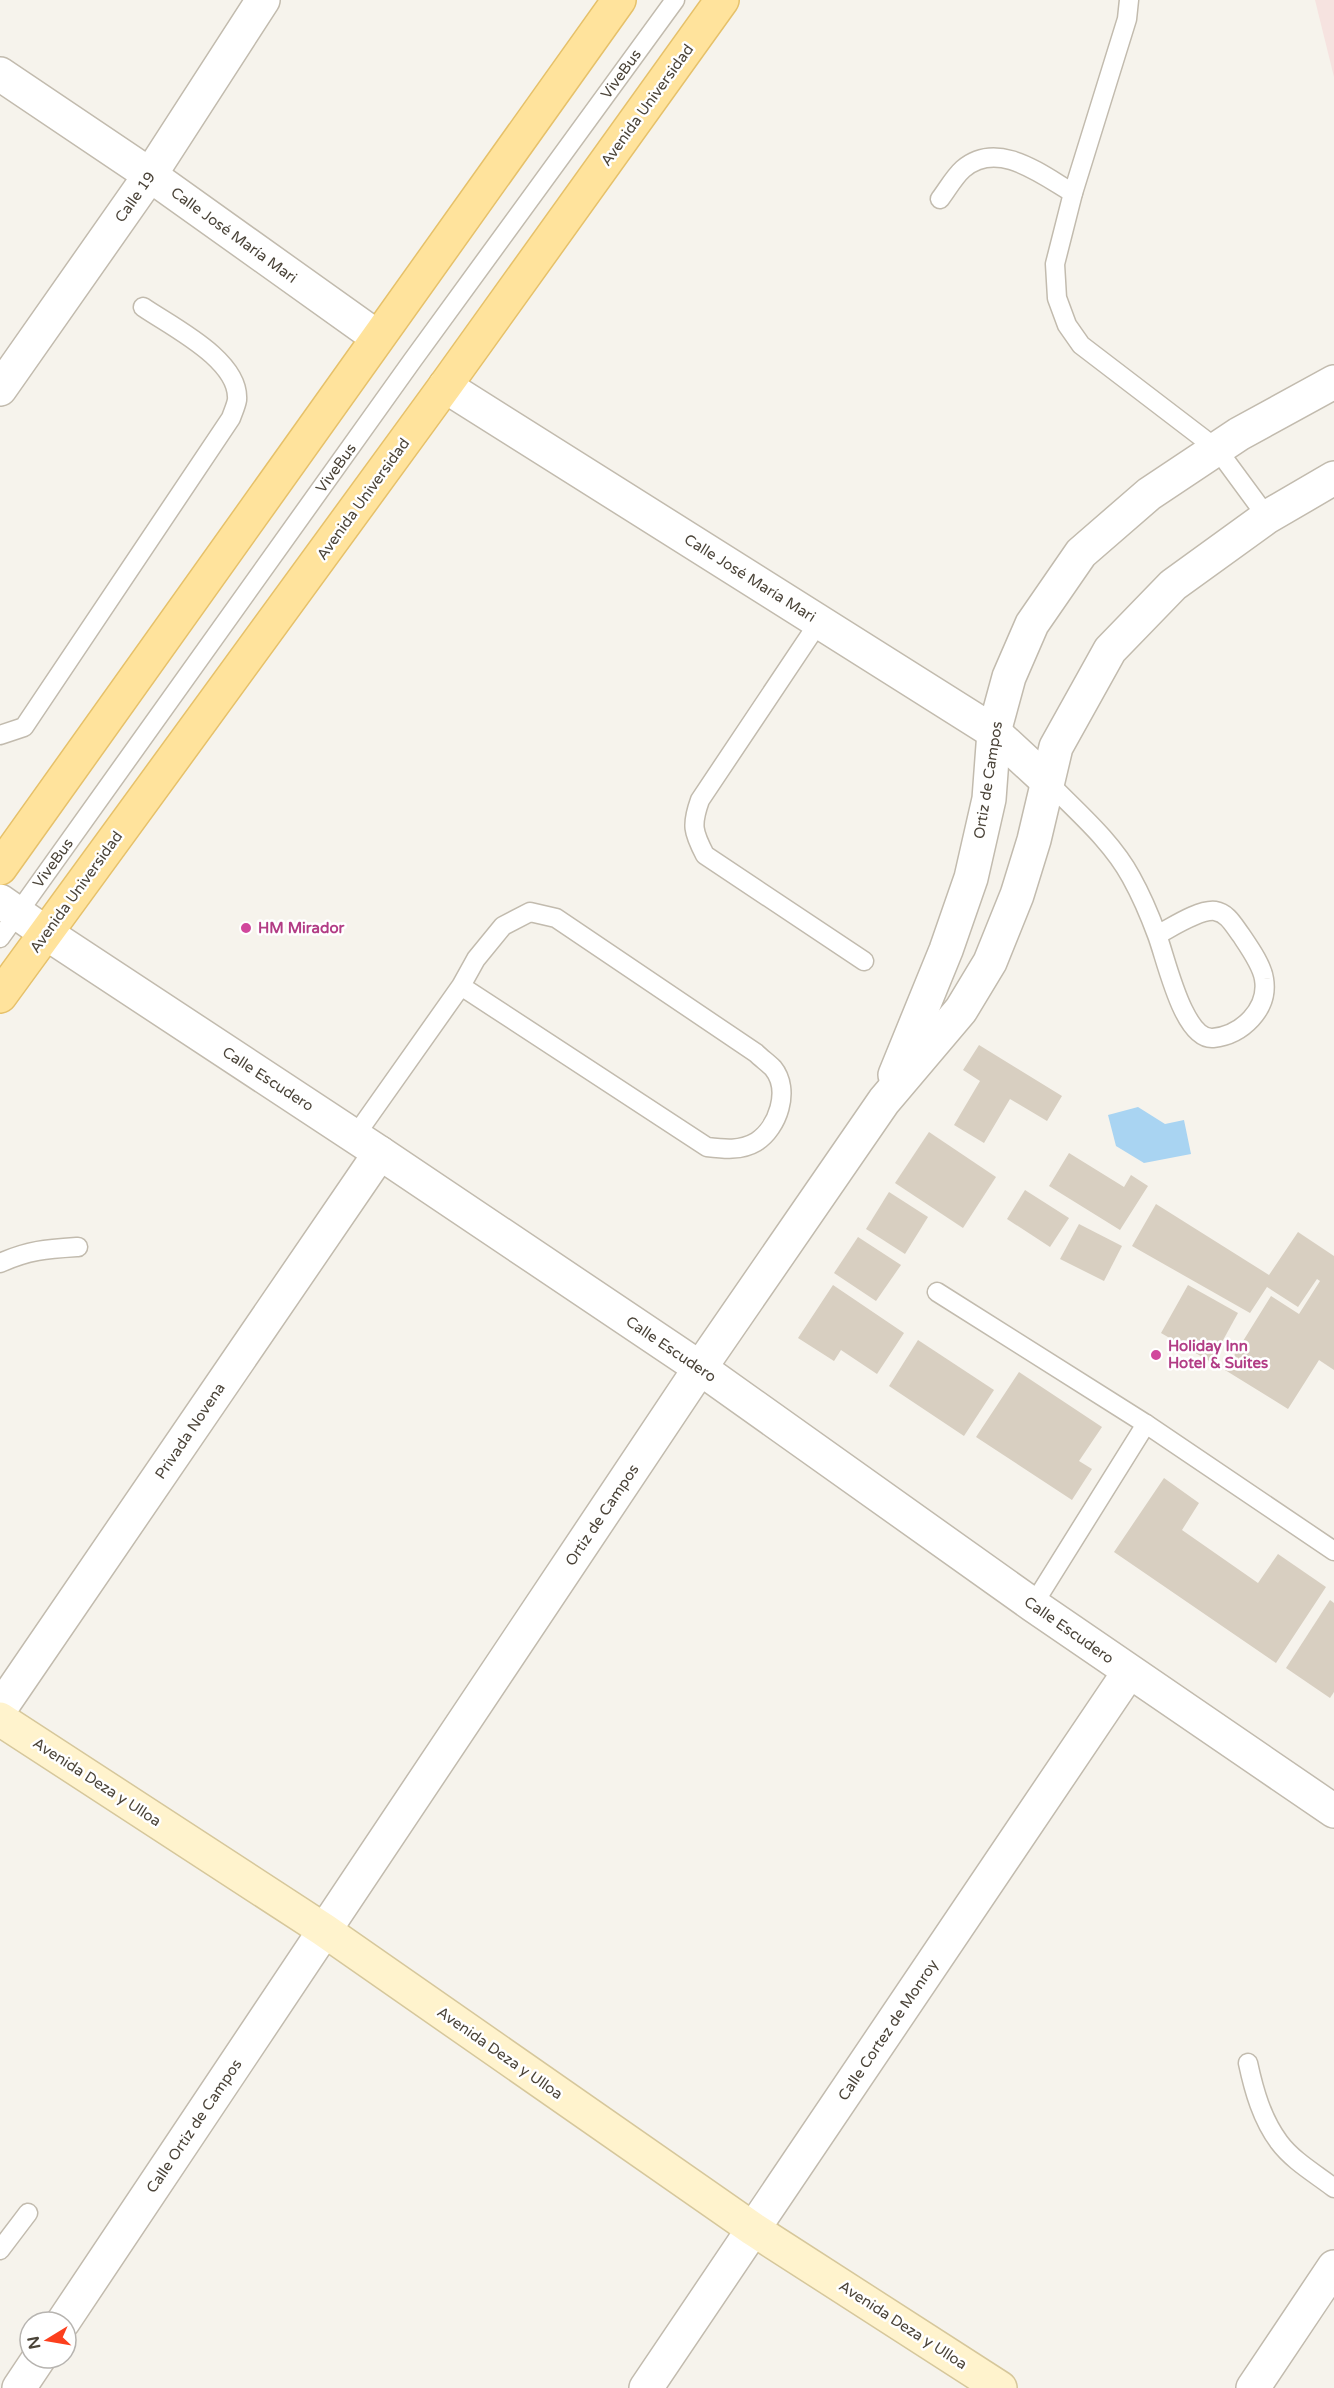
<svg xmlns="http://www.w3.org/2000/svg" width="1334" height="2388" viewBox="0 0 1334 2388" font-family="'Varela Round',sans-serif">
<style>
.medical{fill:#f6e3e0}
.water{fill:#a9d4f2}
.building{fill:#d8cfc1}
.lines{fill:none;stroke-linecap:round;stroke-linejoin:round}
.service-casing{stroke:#c2bbae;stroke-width:21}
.minor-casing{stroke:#c2bbae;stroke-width:36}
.tertiary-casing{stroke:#c2bbae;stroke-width:36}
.secondary-casing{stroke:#d6c79b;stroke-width:36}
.primary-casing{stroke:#e6c16a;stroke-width:36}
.service{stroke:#fff;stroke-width:18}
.minor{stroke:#fff;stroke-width:33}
.tertiary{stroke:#fff;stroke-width:33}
.secondary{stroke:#fff3cd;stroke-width:33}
.primary{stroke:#ffe39c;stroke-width:33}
.hotel-dot{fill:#d1479c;stroke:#fff;stroke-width:2}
.labels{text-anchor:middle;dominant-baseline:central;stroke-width:5;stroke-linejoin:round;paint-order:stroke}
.street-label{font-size:15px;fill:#4b4439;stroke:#fff}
.hotel-label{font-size:15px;font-weight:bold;fill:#b23c85;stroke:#fff;text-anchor:start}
</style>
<rect width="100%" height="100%" fill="#f6f3ec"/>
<path class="medical" d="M1315 0H1334V77Z"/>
<path class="water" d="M1138 1107 1165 1124 1184 1120 1191 1154 1144 1163 1116 1146 1108 1115Z"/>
<g class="building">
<path d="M979 1045 1062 1096 1047 1121 1010 1099 984 1143 954 1125 980 1081 963 1070Z"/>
<path d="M929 1132 996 1177 963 1228 895 1183Z"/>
<path d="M1069 1153 1124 1187 1131 1175 1148 1186 1120 1230 1049 1186Z"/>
<path d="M1025 1190 1069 1218 1050 1247 1007 1219Z"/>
<path d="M889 1192 928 1217 905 1254 866 1229Z"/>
<path d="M1156 1204 1269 1275 1298 1232 1334 1256V1370L1319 1360 1288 1409 1225 1370 1271 1296 1299 1314 1320 1281 1317 1279 1298 1307 1267 1287 1250 1313 1132 1246Z"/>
<path d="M1079 1224 1122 1246 1104 1281 1060 1259Z"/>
<path d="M858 1237 901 1265 876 1301 834 1273Z"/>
<path d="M833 1285 904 1333 877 1374 841 1350 834 1361 798 1338Z"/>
<path d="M1188 1285 1238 1313 1211 1362 1161 1333Z"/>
<path d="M918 1340 994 1390 964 1436 889 1386Z"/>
<path d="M1019 1372 1102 1427 1079 1461 1092 1469 1072 1500 976 1437Z"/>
<path d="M1164 1478 1199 1503 1182 1530 1258 1583 1278 1554 1326 1587 1276 1663 1114 1552Z"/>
<path d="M1330 1600 1334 1603V1692L1330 1698 1286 1668Z"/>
</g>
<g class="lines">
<defs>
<g id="service">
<path d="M1129 0 1127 19 1073 193 1055 264 1057 298 1067 325 1081 345 1217 449 1267 517"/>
<path d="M940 199C947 190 954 177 963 169 998 139 1042 175 1073 193"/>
<path d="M819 622 700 800C691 825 693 832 705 855L864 961"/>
<path d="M0 735 24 727 231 418C233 412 236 406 237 400 240 360 172 327 143 307"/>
<path d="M1047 781C1076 811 1111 840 1131 877 1141 895 1150 916 1157 935 1166 958 1183 1040 1213 1038 1242 1035 1269 1009 1264 979 1262 965 1249 947 1241 935 1234 926 1228 913 1215 911 1199 909 1171 928 1157 935"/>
<path d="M0 938 412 361 675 0"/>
<path d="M355 1136 461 986 476 959 503 926 530 912 556 918 756 1053C761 1058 768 1063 773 1068 791 1090 778 1128 756 1142 741 1151 724 1149 707 1147L461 986"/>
<path d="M0 1263C29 1250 47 1249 78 1247"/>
<path d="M937 1292 1146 1424 1334 1551"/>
<path d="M1033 1605 1146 1424"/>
<path d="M1248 2063C1254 2091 1262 2119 1279 2142 1293 2161 1316 2174 1334 2188"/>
<path d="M0 2250 28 2213"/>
</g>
<g id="minor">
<path d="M0 74 150 175 377 337"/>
<path d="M445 386 994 732 1047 781"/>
<path d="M0 389 150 175 263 0"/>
<path d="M46 933 380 1153 700 1368 1033 1605 1334 1811"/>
<path d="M895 1075 946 950 971 878 989 799 994 732 1009 677 1032 624 1081 553 1149 494 1239 434 1334 382"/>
<path d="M0 1709 380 1153"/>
<path d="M63 2322 700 1368 884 1101 961 1010 990 962 1017 895 1034 840 1056 747 1110 650 1173 585 1267 517 1334 478"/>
<path d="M19 2388 39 2358"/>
<path d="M646 2388 1129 1672"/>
<path d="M1253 2388 1334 2267"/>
</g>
<path id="tertiary" d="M0 901 46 933"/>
<path id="secondary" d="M0 1719 324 1930 753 2229 1000 2388"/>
<g id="primary">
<path d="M0 868 619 0"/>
<path d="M0 996 445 386 722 0"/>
</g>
</defs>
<use href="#service" class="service-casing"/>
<use href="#minor" class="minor-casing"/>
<use href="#tertiary" class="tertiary-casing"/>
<use href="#secondary" class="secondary-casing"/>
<use href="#primary" class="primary-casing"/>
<use href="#service" class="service"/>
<use href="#minor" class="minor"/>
<use href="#tertiary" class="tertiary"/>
<use href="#secondary" class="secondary"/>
<use href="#primary" class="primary"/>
</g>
<g class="hotel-dot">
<circle cx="246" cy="928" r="6"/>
<circle cx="1156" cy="1355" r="6"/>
</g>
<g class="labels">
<g class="street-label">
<text transform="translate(621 74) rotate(-54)">ViveBus</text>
<text transform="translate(647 105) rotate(-54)">Avenida Universidad</text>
<text transform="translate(135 197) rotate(-55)">Calle 19</text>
<text transform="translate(234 235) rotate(36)">Calle José María Mari</text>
<text transform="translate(336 468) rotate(-54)">ViveBus</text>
<text transform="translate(363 499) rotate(-54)">Avenida Universidad</text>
<text transform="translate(750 578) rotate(32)">Calle José María Mari</text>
<text transform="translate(988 780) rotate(-81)">Ortiz de Campos</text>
<text transform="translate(53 863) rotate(-54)">ViveBus</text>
<text transform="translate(76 892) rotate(-54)">Avenida Universidad</text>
<text transform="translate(268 1079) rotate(33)">Calle Escudero</text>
<text transform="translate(671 1349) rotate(34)">Calle Escudero</text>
<text transform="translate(190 1431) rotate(-56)">Privada Novena</text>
<text transform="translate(602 1515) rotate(-56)">Ortiz de Campos</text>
<text transform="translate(1069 1630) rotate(35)">Calle Escudero</text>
<text transform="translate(97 1782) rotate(33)">Avenida Deza y Ulloa</text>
<text transform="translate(888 2030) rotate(-56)">Calle Cortez de Monroy</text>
<text transform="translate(500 2053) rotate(35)">Avenida Deza y Ulloa</text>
<text transform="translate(194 2126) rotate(-56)">Calle Ortiz de Campos</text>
<text transform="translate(903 2325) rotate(33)">Avenida Deza y Ulloa</text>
</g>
<g class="hotel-label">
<text x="258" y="928">HM Mirador</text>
<text x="1168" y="1346">Holiday Inn<tspan x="1168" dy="17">Hotel &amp; Suites</tspan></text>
</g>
</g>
<g transform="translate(48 2340) rotate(259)"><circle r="28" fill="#ffffff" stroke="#b7b4b0" stroke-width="1.5"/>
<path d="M0-4.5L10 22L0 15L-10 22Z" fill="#fc3f1d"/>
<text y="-9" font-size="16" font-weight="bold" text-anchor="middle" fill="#4b4439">N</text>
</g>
</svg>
